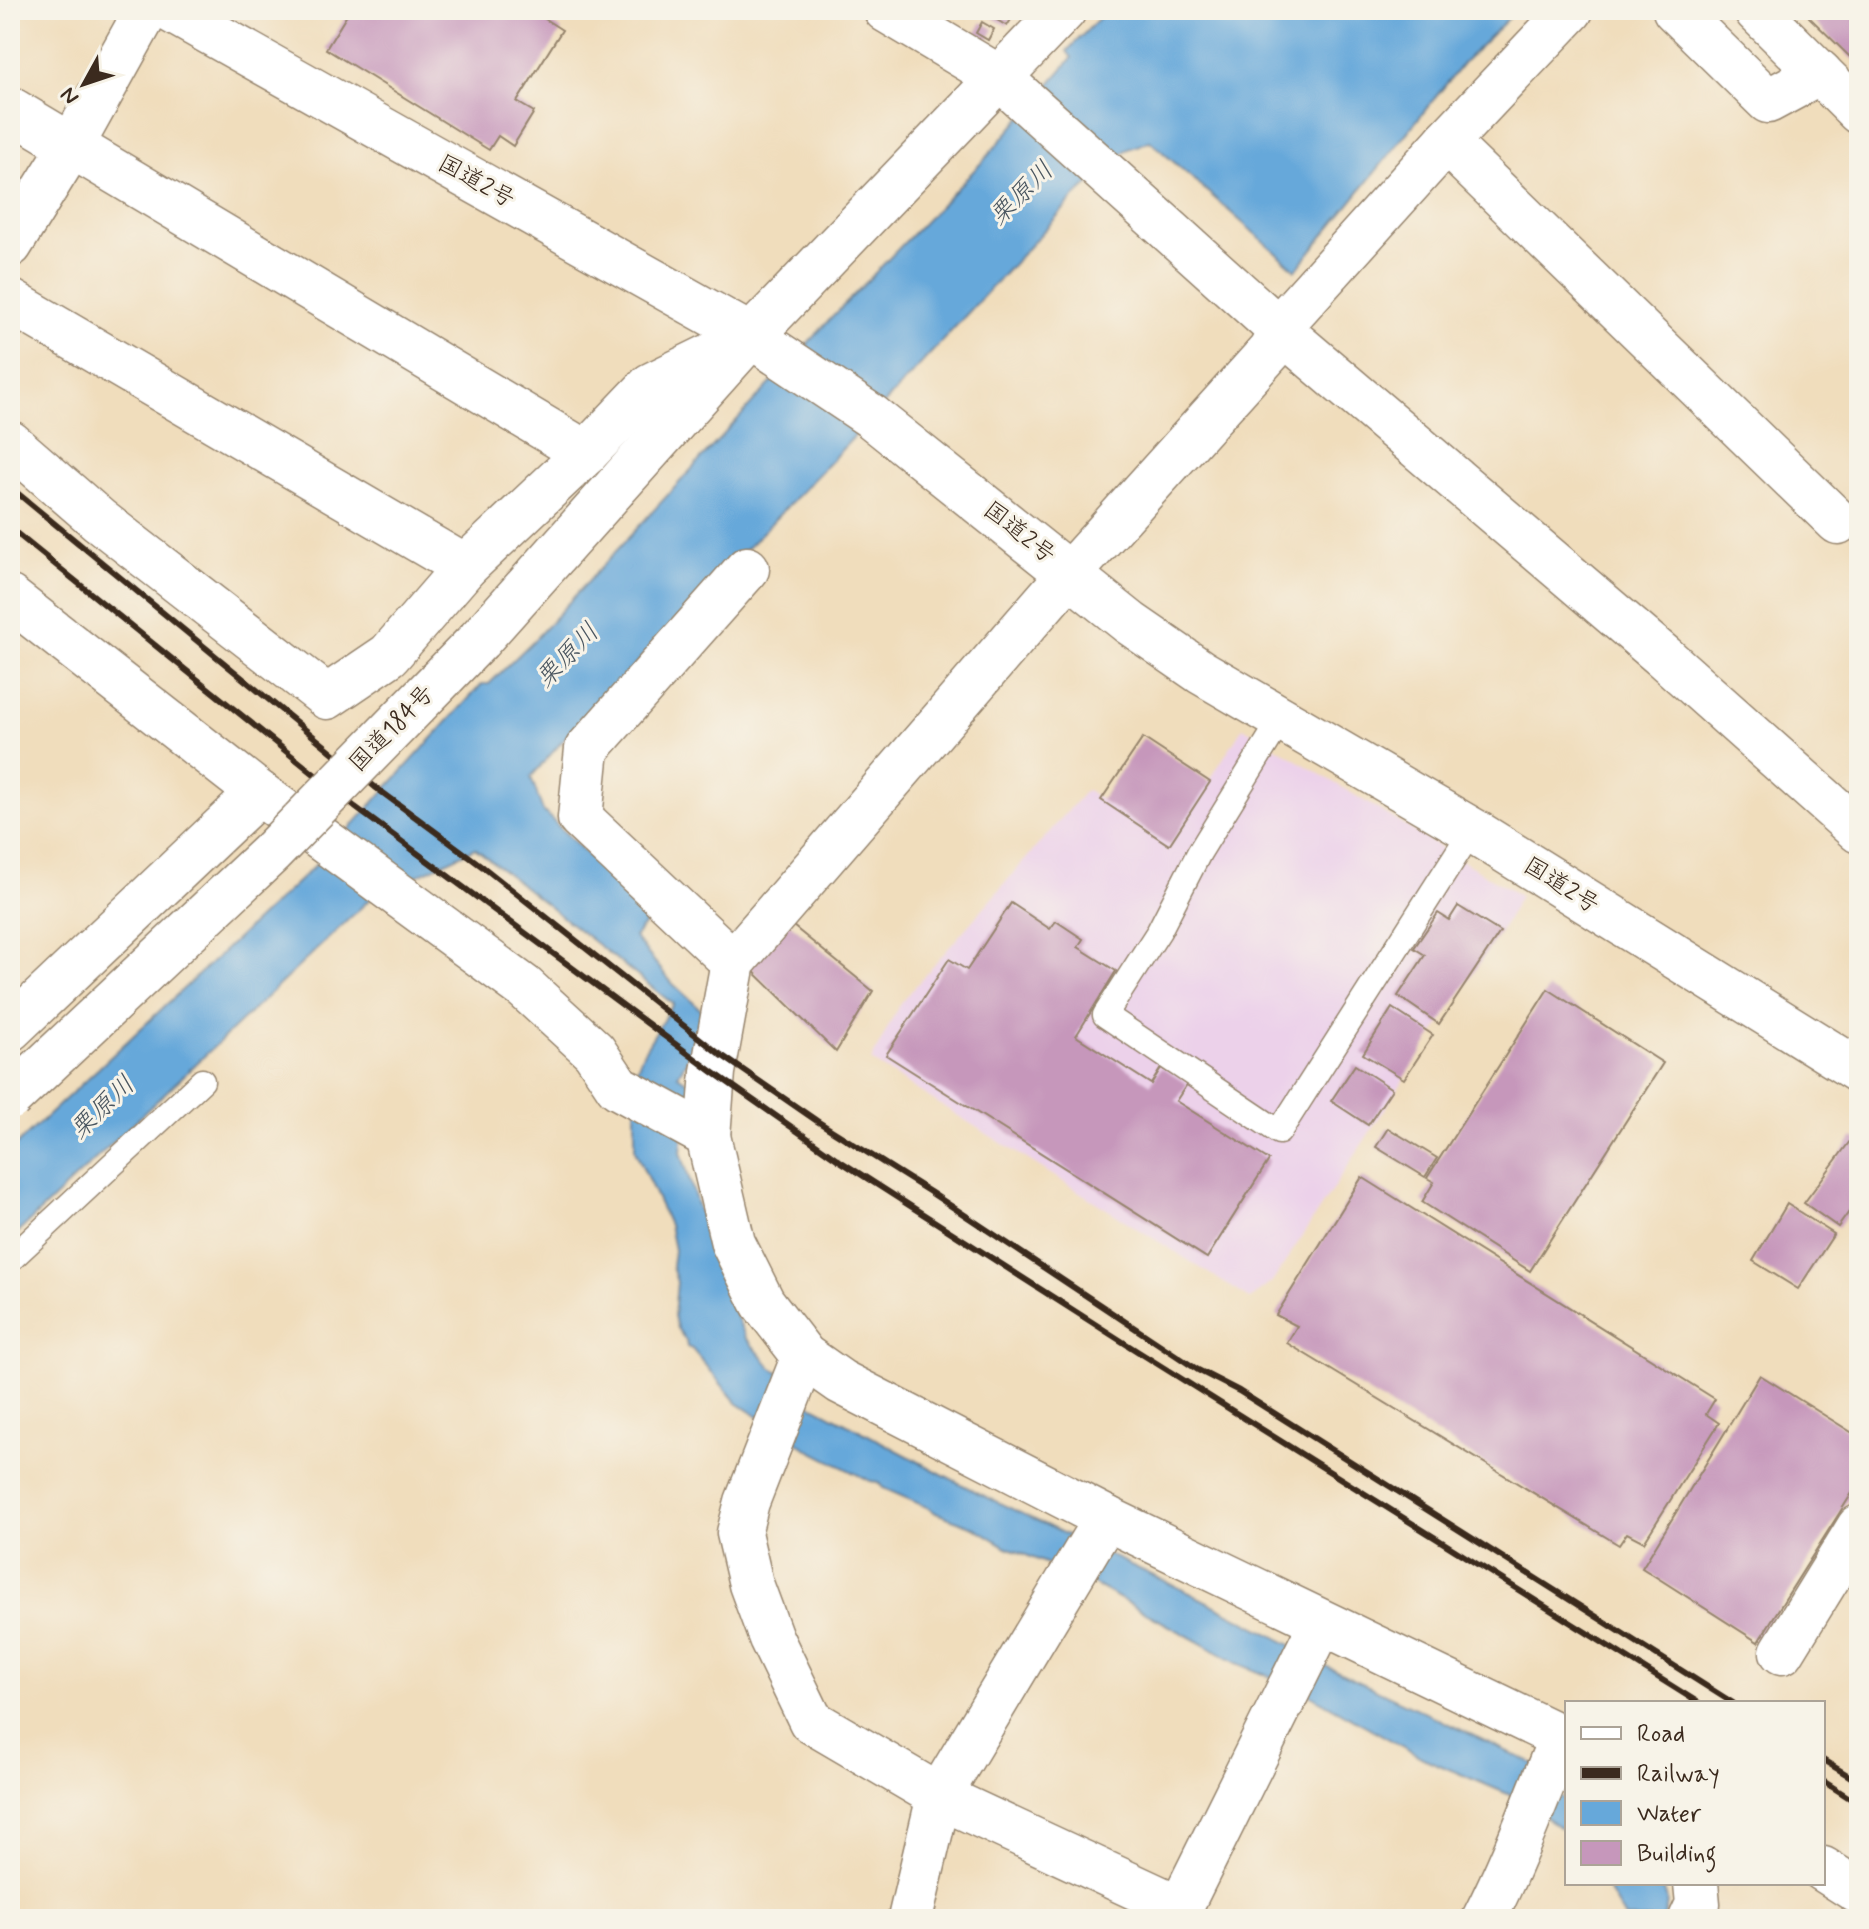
<svg xmlns="http://www.w3.org/2000/svg" width="1869" height="1929" viewBox="0 0 1869 1929" font-family="Mynerve,'Klee One',sans-serif">
<style>
.built{fill:#ecd1ea}
.water{fill:#66a8da;stroke:#50697c;stroke-width:2}
.building{fill:#c697bb}
.lines{fill:none;stroke-linecap:round;stroke-linejoin:round}
.lane-casing{stroke:#96846d;stroke-width:27}
.street-casing{stroke:#96846d;stroke-width:47}
.secondary-casing{stroke:#96846d;stroke-width:47}
.highway-casing{stroke:#96846d;stroke-width:47}
.lane{stroke:#fff;stroke-width:24}
.street{stroke:#fff;stroke-width:44}
.secondary{stroke:#fff;stroke-width:44}
.highway{stroke:#fff;stroke-width:44}
.rail{stroke:#3b2a1e;stroke-width:6}
.highway-bridge-casing{stroke:#96846d;stroke-width:47;stroke-linecap:butt}
.highway-bridge{stroke:#fff;stroke-width:44}
.labels{text-anchor:middle;dominant-baseline:central;stroke-width:6;stroke-linejoin:round;paint-order:stroke}
.street-label{font-size:24px;fill:#3b2a1e;stroke:#f7f3e8}
.water-label{font-size:26px;font-style:italic;fill:#4a5660;stroke:#f7f3e8}
</style>
<rect width="100%" height="100%" fill="#f7f3e8"/>
<filter id="ink" filterUnits="userSpaceOnUse"><feTurbulence type="fractalNoise" baseFrequency=".0125" numOctaves="2"/><feDisplacementMap in="SourceGraphic" scale="16" xChannelSelector="R" yChannelSelector="G"/><feConvolveMatrix kernelMatrix="1 2 1 2 8 2 1 2 1" color-interpolation-filters="sRGB"/></filter>
<filter id="wash" filterUnits="userSpaceOnUse"><feTurbulence type="fractalNoise" baseFrequency=".006" numOctaves="4" result="noise"/><feDisplacementMap in="SourceGraphic" scale="32" xChannelSelector="R" yChannelSelector="G"/><feGaussianBlur stdDeviation="1.8" result="paint"/><feColorMatrix in="noise" values="0 0 0 0 0 0 0 0 0 0 0 0 0 0 0 0 0 1.4 0 .05"/><feComposite in="paint" operator="in"/></filter>
<g filter="url(#wash)">
<rect width="100%" height="100%" fill="#f0ddbc"/>
<path class="built" d="M1243 727 1520 896 1500 932 1273 1281 1250 1299 871 1061 899 1005 1086 790 1169 845Z"/>
<g class="water">
<path d="M1107 10H1517L1464 62 1296 270 1150 141 1126 150 1072 200 848 443 565 738 531 777 543 811 651 917 634 937 672 983 711 1019 678 1075 694 1086 686 1104 681 1152 720 1279 746 1338 771 1367 784 1375 802 1400 976 1492 1194 1595 1295 1647 1317 1662 1536 1765 1552 1791 1567 1802V1833L1522 1800 1423 1758 1302 1690 1237 1663 1086 1580 1007 1547 974 1527 936 1513 929 1508 883 1488 878 1482 870 1481 811 1451 737 1403 692 1349 687 1347 686 1341 677 1328 674 1316 677 1282 672 1267 674 1250 669 1225 635 1150V1074L643 1053 673 1004 475 848 372 897 10 1240V1151L322 859 482 684H489L536 638 819 331 985 159 1072 58 1067 51Z"/>
<path d="M1604 1883C1636 1883 1680 1872 1663 1919H1625Z"/>
</g>
<g id="blocks">
<g class="building">
<path d="M350 10H535L534 12 562 30 517 102 534 112 513 146 498 136 489 150 326 49Z"/>
<path d="M930 10H947L942 17Z"/>
<path d="M980 10H1017L1007 26Z"/>
<path d="M1806 10H1859V62L1850 57 1809 17Z"/>
<path d="M982 22 994 29 988 40 976 33Z"/>
<path d="M1143 738 1210 782 1169 845 1101 800Z"/>
<path d="M1011 903 1050 929 1056 921 1083 939 1078 947 1116 971 1076 1036 1151 1084 1161 1068 1187 1084 1176 1101 1269 1160 1207 1258 886 1055 949 959 967 970Z"/>
<path d="M1458 906 1500 932 1439 1024 1398 996 1425 955 1414 948 1438 913 1449 920Z"/>
<path d="M782 917 873 991 836 1052 747 965Z"/>
<path d="M1548 989 1663 1063 1530 1271 1422 1202 1434 1182 1427 1178Z"/>
<path d="M1392 1008 1433 1035 1404 1079 1363 1054Z"/>
<path d="M1355 1065 1392 1089 1368 1125 1331 1101Z"/>
<path d="M1388 1128 1437 1158 1425 1177 1376 1147Z"/>
<path d="M1853 1137 1859 1141V1198L1838 1227 1804 1203Z"/>
<path d="M1362 1177 1715 1399 1706 1414 1719 1423 1644 1542 1627 1533 1619 1545 1287 1343 1297 1326 1276 1315Z"/>
<path d="M1787 1204 1834 1234 1798 1289 1753 1261Z"/>
<path d="M1760 1375 1859 1437V1482L1758 1642 1642 1568Z"/>
</g>
</g>
</g>
<g filter="url(#ink)">
<use href="#blocks" fill-opacity="0" stroke="#96846d" stroke-width="2"/>
<g class="lines">
<defs>
<g id="lane">
<path d="M1282 718 1199 853 1159 931 1105 1015 1279 1132 1472 830"/>
<path d="M10 1260 202 1081"/>
</g>
<g id="street">
<path d="M886 10 1000 78"/>
<path d="M1675 10 1768 101 1820 73"/>
<path d="M10 109 586 453"/>
<path d="M1446 142 1838 522"/>
<path d="M10 245 72 145 147 10"/>
<path d="M10 301 465 567"/>
<path d="M10 443 99 520 327 697 389 655 465 567 586 453 651 385 751 336"/>
<path d="M10 598 259 793 524 987 594 1051 618 1087 708 1136 733 1243 763 1303 804 1356 841 1382 1106 1518 1567 1740"/>
<path d="M733 962 580 818 587 749 747 569"/>
<path d="M10 1029 259 793"/>
<path d="M708 1136 713 1072 733 962 1070 573 1270 351 1289 316 1446 142 1571 10"/>
<path d="M804 1356 747 1502 739 1533 751 1584 771 1638 811 1721 939 1796 1180 1908 1321 1624"/>
<path d="M1782 1652 1859 1527"/>
<path d="M1823 1869 1859 1892"/>
<path d="M910 1919 939 1796 1106 1518"/>
<path d="M1484 1919C1514 1860 1536 1799 1561 1738"/>
<path d="M1691 1919 1698 1904 1696 1883"/>
</g>
<g id="secondary">
<path d="M1756 10 1859 112"/>
<path d="M1000 78 1281 331 1664 657 1859 831"/>
<path d="M751 336 1064 10"/>
</g>
<g id="highway">
<path d="M170 10 751 336 871 416 1130 623 1201 672 1472 830 1859 1071"/>
<path d="M479 640 751 336"/>
</g>
</defs>
<use href="#lane" class="lane-casing"/>
<use href="#street" class="street-casing"/>
<use href="#secondary" class="secondary-casing"/>
<use href="#highway" class="highway-casing"/>
<use href="#lane" class="lane"/>
<use href="#street" class="street"/>
<use href="#secondary" class="secondary"/>
<use href="#highway" class="highway"/>
<g class="rail">
<path d="M10 487 375 787 483 867 717 1052 817 1121 930 1192 1198 1370 1239 1391 1733 1703"/>
<path d="M10 528 355 807 713 1072 840 1161 1137 1351 1699 1703"/>
<path d="M1823 1760 1859 1782"/>
<path d="M1823 1781 1859 1804"/>
</g>
<defs>
<path id="highway-bridge" d="M10 1098 272 852 479 640"/>
</defs>
<use href="#highway-bridge" class="highway-bridge-casing"/>
<use href="#highway-bridge" class="highway-bridge"/>
</g>
</g>
<g class="labels">
<g class="street-label">
<text transform="translate(476 182) rotate(29)">国道2号</text>
<text transform="translate(1019 533) rotate(38)">国道2号</text>
<text transform="translate(392 729) rotate(-46)">国道184号</text>
<text transform="translate(1561 886) rotate(32)">国道2号</text>
</g>
<g class="water-label">
<text transform="translate(1022 194) rotate(-45)">栗原川</text>
<text transform="translate(568 656) rotate(-46)">栗原川</text>
<text transform="translate(103 1108) rotate(-44)">栗原川</text>
</g>
</g>
<rect width="1869" height="1929" fill="none" stroke="#f7f3e8" stroke-width="40"/>
<rect x="1565" y="1701" width="260" height="184" fill="#f7f3e8" stroke="#aca397" stroke-width="2"/>
<rect x="1581" y="1727" width="40" height="12" fill="#ffffff" stroke="#aca397" stroke-width="2"/>
<text x="1637" y="1741" font-size="24" fill="#3b2a1e">Road</text>
<rect x="1581" y="1767" width="40" height="12" fill="#3b2a1e" stroke="#aca397" stroke-width="2"/>
<text x="1637" y="1781" font-size="24" fill="#3b2a1e">Railway</text>
<rect x="1581" y="1801" width="40" height="24" fill="#66a8da" stroke="#aca397" stroke-width="2"/>
<text x="1637" y="1821" font-size="24" fill="#3b2a1e">Water</text>
<rect x="1581" y="1841" width="40" height="24" fill="#c697bb" stroke="#aca397" stroke-width="2"/>
<text x="1637" y="1861" font-size="24" fill="#3b2a1e">Building</text>
<g transform="translate(84 84) rotate(230)" stroke="#f7f3e8" stroke-width="6" paint-order="stroke">
<path d="M0-6L14 30L0 20L-14 30Z" fill="#3b2a1e"/>
<text y="-12" font-size="22" font-weight="bold" text-anchor="middle" fill="#3b2a1e">N</text>
</g>
</svg>
